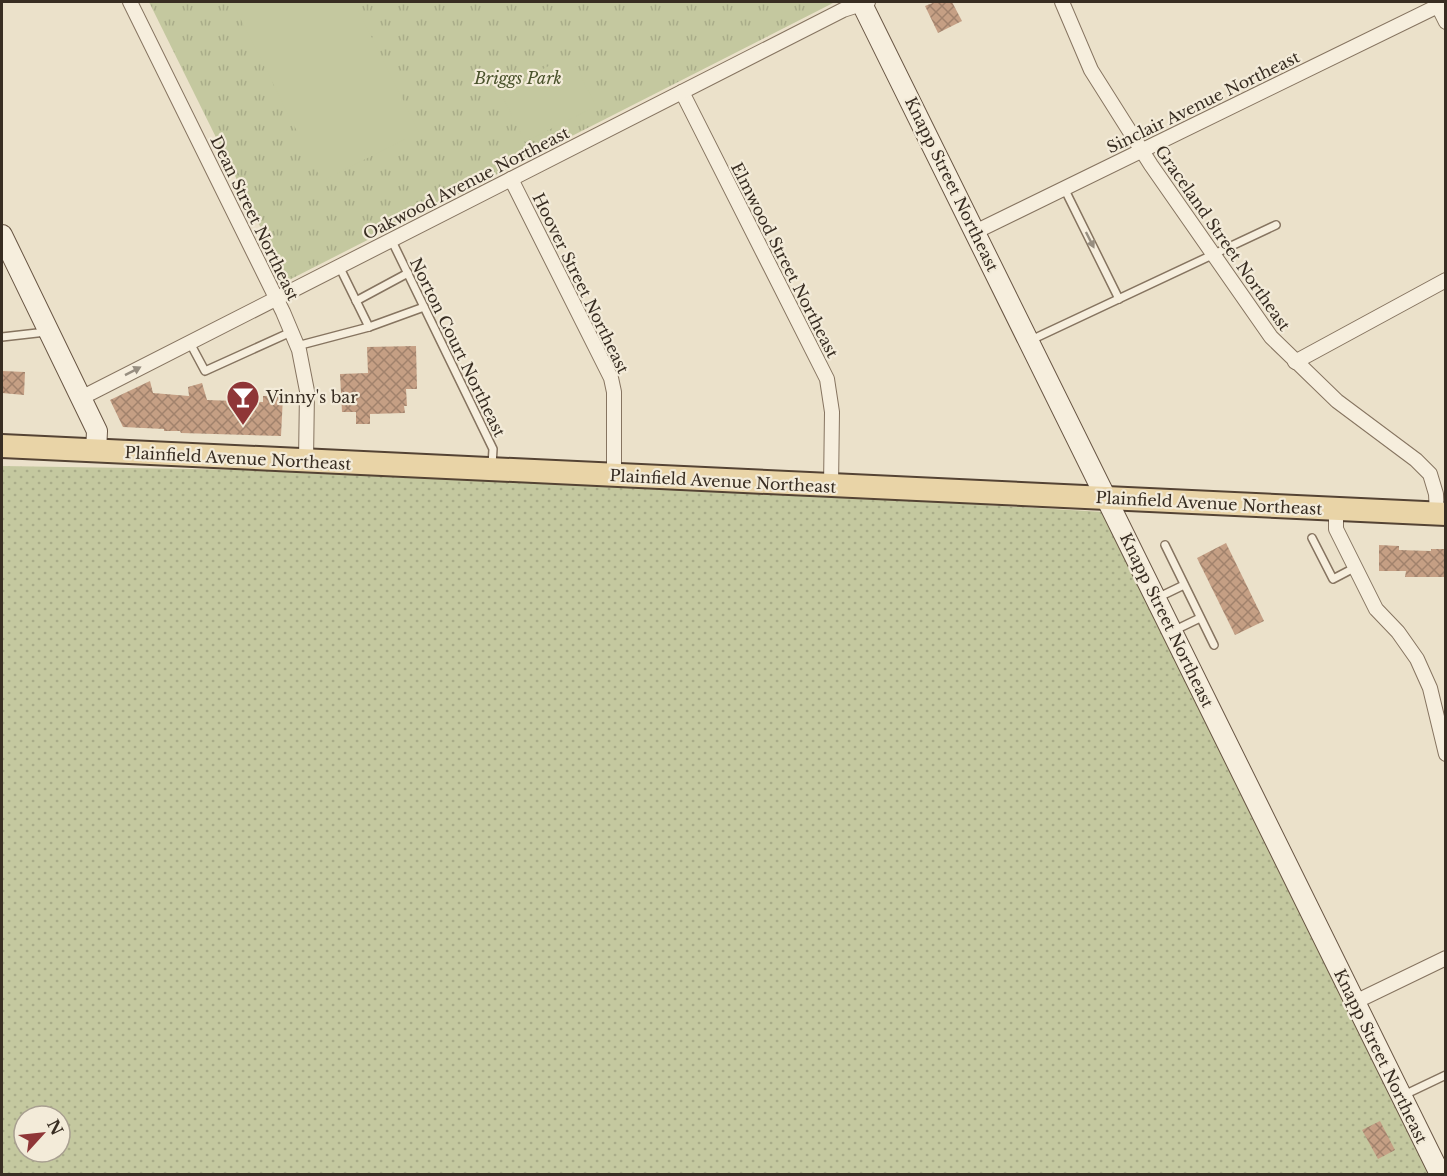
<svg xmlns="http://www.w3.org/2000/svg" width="1447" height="1176" viewBox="0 0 1447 1176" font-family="'Libre Baskerville',serif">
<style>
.grass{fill:url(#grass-dots);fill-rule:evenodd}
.park{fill:url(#park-tufts)}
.pitch{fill:#c4c89f}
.building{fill:url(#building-cross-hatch)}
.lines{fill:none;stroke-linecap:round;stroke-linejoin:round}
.lane-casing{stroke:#867460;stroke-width:10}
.street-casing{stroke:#867460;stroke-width:16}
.secondary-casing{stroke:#685543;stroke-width:22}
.primary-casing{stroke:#544334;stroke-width:26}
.lane{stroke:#f6eedd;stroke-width:7}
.street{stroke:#f6eedd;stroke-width:14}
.secondary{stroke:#f6eedd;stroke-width:20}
.primary{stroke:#e9d4a7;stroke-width:22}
.oneway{fill:#978e80}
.labels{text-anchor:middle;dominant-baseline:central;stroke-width:4.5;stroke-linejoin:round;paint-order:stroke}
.park-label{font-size:16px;font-style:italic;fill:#49522b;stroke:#f3ebd9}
.street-label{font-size:16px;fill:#382d22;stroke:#f3ebd9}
.poi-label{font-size:16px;fill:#382d22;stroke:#f3ebd9;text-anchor:start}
</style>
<defs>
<pattern id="grass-dots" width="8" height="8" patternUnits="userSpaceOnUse" patternTransform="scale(1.5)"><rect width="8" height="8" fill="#c4c89f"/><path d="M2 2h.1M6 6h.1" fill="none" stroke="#a9ac89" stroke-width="1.8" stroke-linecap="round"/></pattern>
<pattern id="park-tufts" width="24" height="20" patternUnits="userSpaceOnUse" patternTransform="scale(1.5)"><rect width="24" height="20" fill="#c4c89f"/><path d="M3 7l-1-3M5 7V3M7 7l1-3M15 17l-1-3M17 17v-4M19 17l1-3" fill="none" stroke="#a9ac89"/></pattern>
<pattern id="building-cross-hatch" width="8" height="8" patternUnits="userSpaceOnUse" patternTransform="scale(1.5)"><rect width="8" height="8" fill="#c59f84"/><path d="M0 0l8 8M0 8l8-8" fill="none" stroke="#a1826c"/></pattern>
</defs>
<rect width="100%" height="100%" fill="#ebe1ca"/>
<path class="grass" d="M2 466 447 473 1104 512 1431 1174H2ZM24 1116H60V1152H24Z"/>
<path class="park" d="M149 2H835L287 281Z"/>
<g class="pitch">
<path d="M232 2H354L419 132 322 181Z"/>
<path d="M570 55 596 106 525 142 500 91Z"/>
</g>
<g class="building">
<path d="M935 2H952L962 21 938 33 925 6Z"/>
<path d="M416 346 417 389H406L407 406H404L405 413 370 414V424H356V412H342L340 374 368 373 367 347Z"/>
<path d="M2 371 25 372 24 395 2 393Z"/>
<path d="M150 381 153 393 189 396 188 387 202 383 207 400 263 402V396H283L281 436 181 433 180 431H164V429L123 427 110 400Z"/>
<path d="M1226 543 1264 621 1235 635 1197 558Z"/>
<path d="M1379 545 1399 546V550L1431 551V549H1446V577H1405L1406 571H1379Z"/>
<path d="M1380 1121 1395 1150 1378 1159 1362 1130Z"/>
</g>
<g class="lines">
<defs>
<g id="lane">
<path d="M1064 188 1119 299"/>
<path d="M391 239 493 449 492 465"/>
<path d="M339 266 369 327"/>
<path d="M356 301 408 273"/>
<path d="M2 337 46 332"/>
<path d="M1029 341 1276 225"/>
<path d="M190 343 205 371 291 332"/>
<path d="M297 346 369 327 424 307"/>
<path d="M1312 538 1333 579 1354 568"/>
<path d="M1165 545 1214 645"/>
<path d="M1157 598 1184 585"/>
<path d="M1173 631 1200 618"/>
<path d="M1404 1095 1446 1075"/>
</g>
<g id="street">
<path d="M130 2 283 312 299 350 307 391 306 461"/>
<path d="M1062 2 1091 70 1151 165 1271 337 1337 401 1416 460 1430 474 1436 494 1437 514"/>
<path d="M1436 2 1446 22"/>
<path d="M682 92 827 379 832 412 831 486"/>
<path d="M511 179 611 378 614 392V475"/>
<path d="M975 232 1446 2"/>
<path d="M1295 362 1446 280"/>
<path d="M81 398 843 10 868 2"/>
<path d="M1336 509V529L1376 609 1398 632 1417 659 1430 688 1446 754"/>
<path d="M1355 1002 1446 958"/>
</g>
<g id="secondary">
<path d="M861 2 1440 1174"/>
<path d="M2 235 97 431 96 451"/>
</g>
<path id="primary" d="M2 446 1446 514"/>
</defs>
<use href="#lane" class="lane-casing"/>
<use href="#street" class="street-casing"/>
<use href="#secondary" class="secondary-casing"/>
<use href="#primary" class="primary-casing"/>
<use href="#lane" class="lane"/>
<use href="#street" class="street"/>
<use href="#secondary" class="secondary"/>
<use href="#primary" class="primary"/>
</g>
<defs><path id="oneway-solid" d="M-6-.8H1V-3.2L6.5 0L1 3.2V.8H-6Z" transform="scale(1.5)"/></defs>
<g class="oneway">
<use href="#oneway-solid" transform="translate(1090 240) rotate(63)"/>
<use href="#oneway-solid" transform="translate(133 371) rotate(-27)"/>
</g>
<defs>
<symbol id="bar-pin" viewBox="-11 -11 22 30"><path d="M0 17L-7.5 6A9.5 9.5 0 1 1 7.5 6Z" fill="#8f3637" stroke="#f3ebd9"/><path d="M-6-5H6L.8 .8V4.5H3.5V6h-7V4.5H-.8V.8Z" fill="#fff"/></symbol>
</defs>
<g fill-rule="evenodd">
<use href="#bar-pin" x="224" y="378" width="38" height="52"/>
</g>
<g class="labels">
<g class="park-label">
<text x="518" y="78">Briggs Park</text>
</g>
<g class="street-label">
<text transform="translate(1203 102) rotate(-26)">Sinclair Avenue Northeast</text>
<text transform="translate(466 183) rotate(-27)">Oakwood Avenue Northeast</text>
<text transform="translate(952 184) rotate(64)">Knapp Street Northeast</text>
<text transform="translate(255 218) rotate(64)">Dean Street Northeast</text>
<text transform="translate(1223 238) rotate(55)">Graceland Street Northeast</text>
<text transform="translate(785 260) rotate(63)">Elmwood Street Northeast</text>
<text transform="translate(581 283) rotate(64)">Hoover Street Northeast</text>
<text transform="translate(458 347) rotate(64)">Norton Court Northeast</text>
<text transform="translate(238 458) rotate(3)">Plainfield Avenue Northeast</text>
<text transform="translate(723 481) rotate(3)">Plainfield Avenue Northeast</text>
<text transform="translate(1209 503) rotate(3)">Plainfield Avenue Northeast</text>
<text transform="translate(1167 620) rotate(64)">Knapp Street Northeast</text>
<text transform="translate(1381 1056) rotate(64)">Knapp Street Northeast</text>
</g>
<g class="poi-label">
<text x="266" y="397">Vinny's bar</text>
</g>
</g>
<rect width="1447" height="1176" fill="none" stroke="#382d22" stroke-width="6"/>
<g transform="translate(42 1134) rotate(63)"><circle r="28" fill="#f3ebd9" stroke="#a89f90" stroke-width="1.5"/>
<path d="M0-4.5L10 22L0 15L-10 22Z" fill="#8f3637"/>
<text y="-9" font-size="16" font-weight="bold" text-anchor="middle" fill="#382d22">N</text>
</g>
</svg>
